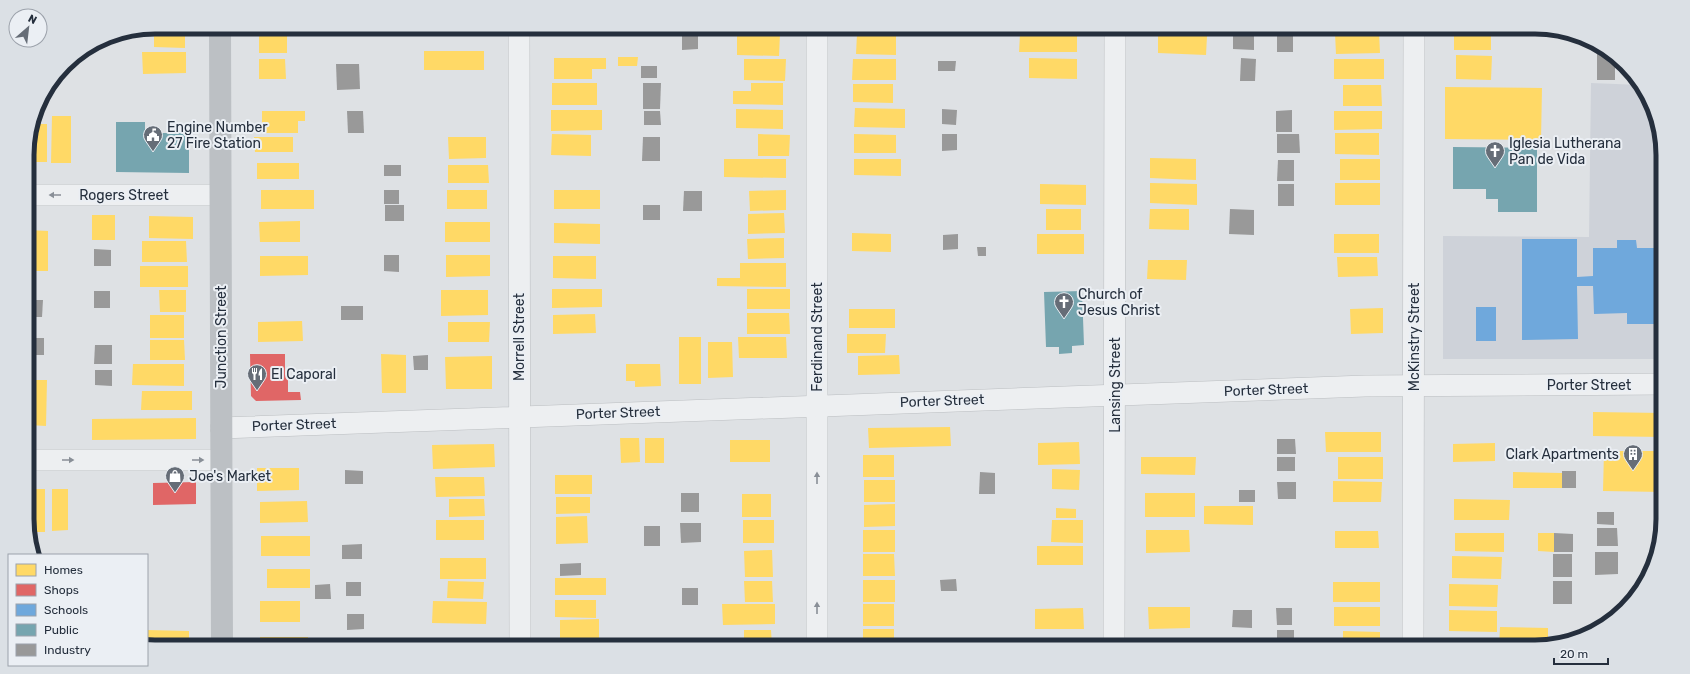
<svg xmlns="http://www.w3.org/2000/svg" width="1690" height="674" viewBox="0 0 1690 674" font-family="Rubik,sans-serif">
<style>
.built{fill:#ced2d9}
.homes{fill:#ffd966}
.shops{fill:#e06666}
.schools{fill:#6fa8dc}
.public{fill:#76a5af}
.industry{fill:#999}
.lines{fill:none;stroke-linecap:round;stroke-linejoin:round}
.street-casing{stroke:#bbbec1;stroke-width:22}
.street{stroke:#edeff1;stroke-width:21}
.secondary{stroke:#bcc0c4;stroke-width:22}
.oneway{fill:#898f97}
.labels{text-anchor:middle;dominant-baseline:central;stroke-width:4;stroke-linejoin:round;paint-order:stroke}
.poi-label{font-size:14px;fill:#252f3d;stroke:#ebeff4;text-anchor:start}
.street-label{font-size:14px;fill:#252f3d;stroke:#ebeff4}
.rim{fill:none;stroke:#252f3d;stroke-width:5}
</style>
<rect width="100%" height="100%" fill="#dee1e4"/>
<path class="built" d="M1591 83 1640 85 1650 99 1662 138 1663 359H1443V236L1589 237Z"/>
<g class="homes">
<path d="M154 27H185V48L154 47Z"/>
<rect x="259" y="27" width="27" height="2"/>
<path d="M445 27H482V35L445 36Z"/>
<rect x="738" y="27" width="44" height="3"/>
<path d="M867 27H896V29L867 28Z"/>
<path d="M1155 27H1203V30L1155 29Z"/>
<path d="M1379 32 1380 53 1336 54 1335 33Z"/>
<path d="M287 33V53H259V34Z"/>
<path d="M737 33 780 34 779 56 737 55Z"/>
<path d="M1454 33 1491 34V50H1454Z"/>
<path d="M857 34 896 35V55L856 54Z"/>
<path d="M1020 34H1077V52H1019Z"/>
<path d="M1158 35 1207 36 1206 55 1158 53Z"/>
<rect x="424" y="51" width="60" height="19"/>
<path d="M142 52H186V73L143 74Z"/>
<path d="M1456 55 1492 56 1491 80 1456 79Z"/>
<path d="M618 57H638L637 66H618Z"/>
<path d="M554 58H606V69H592V79H554Z"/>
<path d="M1029 58 1077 59V79L1029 78Z"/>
<path d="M259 59H285L286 79H259Z"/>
<path d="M744 59H786L785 81 744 80Z"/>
<path d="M853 59H896V80H852Z"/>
<rect x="1334" y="59" width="50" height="20"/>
<rect x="552" y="83" width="45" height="22"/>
<path d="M751 83H783V105L733 104V91H751Z"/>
<path d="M853 84H893V103L853 102Z"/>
<path d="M1343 85H1381L1382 106H1343Z"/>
<path d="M1445 87 1542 88 1541 140 1445 139Z"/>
<path d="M855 108 905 109V128L854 127Z"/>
<path d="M736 109 783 110V129L736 128Z"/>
<path d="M551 110H602V130L551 131Z"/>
<path d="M262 111H305V121H298V133H262Z"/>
<path d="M1334 111H1382V129L1334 130Z"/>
<path d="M52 116H71V163H51Z"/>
<path d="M33 124H47V162H28V146Z"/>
<path d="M1335 133H1379V155L1335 154Z"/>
<path d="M552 134 591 135V156L551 155Z"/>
<path d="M758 134 790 135 789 156H758Z"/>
<path d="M854 134 896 135V153H854Z"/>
<path d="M254 137H293V152H255Z"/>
<path d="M448 137H486V158L449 159Z"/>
<path d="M1150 158 1196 159V180L1150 178Z"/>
<path d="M724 159H786V178L724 177Z"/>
<path d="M854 159H901V176L854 175Z"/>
<rect x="1340" y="159" width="40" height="21"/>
<rect x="257" y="163" width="42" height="16"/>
<path d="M448 165H488L489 183H448Z"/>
<path d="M1150 183 1197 184V205L1150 203Z"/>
<rect x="1335" y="183" width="45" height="22"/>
<path d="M1040 184 1086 185V205L1040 204Z"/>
<rect x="261" y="190" width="53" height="19"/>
<rect x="447" y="190" width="40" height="19"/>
<rect x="554" y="190" width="46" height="19"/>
<path d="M786 190V210L750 211 749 191Z"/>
<rect x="1046" y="209" width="35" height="21"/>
<path d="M1150 209H1189V230L1149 229Z"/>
<path d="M784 213 785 233 748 234V214Z"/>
<rect x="92" y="215" width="23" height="25"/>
<path d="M149 216 193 217V239L149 238Z"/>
<path d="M300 221V242H260L259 222Z"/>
<rect x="445" y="222" width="45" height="20"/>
<path d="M554 223 600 224V244L554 243Z"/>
<path d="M28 230 48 231V271H28Z"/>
<path d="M852 233 891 234V252L852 251Z"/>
<rect x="1037" y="234" width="47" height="20"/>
<rect x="1334" y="234" width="45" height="19"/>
<path d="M784 238V258L748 259 747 239Z"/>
<path d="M142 241H186L187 262H142Z"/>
<path d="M446 255H490V276L446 277Z"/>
<path d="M260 256H308V275L260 276Z"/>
<path d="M553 256H596V279L553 278Z"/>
<path d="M1337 257H1377L1378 276 1338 277Z"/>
<path d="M1148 260H1187L1186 280 1147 279Z"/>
<path d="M740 263H786V287L717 286V278H740Z"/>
<rect x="140" y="266" width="48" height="21"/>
<path d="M552 289H602V307L552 308Z"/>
<rect x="747" y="289" width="43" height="20"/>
<path d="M159 290H186V312H160Z"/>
<path d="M441 290H488V315L441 316Z"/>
<path d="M1383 308V333L1351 334 1350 309Z"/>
<rect x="849" y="309" width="46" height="19"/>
<path d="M747 313H789L790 334H747Z"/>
<path d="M595 314 596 333 553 334V315Z"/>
<rect x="150" y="315" width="34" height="23"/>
<path d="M302 321 303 341 258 342V322Z"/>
<path d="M448 322H490L489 342H448Z"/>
<path d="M847 334H886L885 353H847Z"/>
<rect x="679" y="337" width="22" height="47"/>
<path d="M738 337H786L787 358H739Z"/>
<path d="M150 340H184L185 360H150Z"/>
<path d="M708 342H732L733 377 708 378Z"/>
<path d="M381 354 406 355V393H382Z"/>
<path d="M899 355 900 374 858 375V356Z"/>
<path d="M492 356V389H446L445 357Z"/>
<path d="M133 364H184V386L132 385Z"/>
<path d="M626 364H660L661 386 635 387V381H626Z"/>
<path d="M29 380H47L46 426 29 425Z"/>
<path d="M142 391H192V410H141Z"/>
<path d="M1593 412 1663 413V437L1593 436Z"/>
<path d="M196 418V439L92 440V419Z"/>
<path d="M950 427 951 446 869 448 868 428Z"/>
<path d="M1325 432H1381V452H1326Z"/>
<path d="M620 438H639L640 462 621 463Z"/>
<rect x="645" y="438" width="19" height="25"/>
<rect x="730" y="440" width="40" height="22"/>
<path d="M1079 442 1080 464 1038 465V443Z"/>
<path d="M1495 443V461L1453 462V444Z"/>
<path d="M494 444 495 467 433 469 432 445Z"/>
<path d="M1604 451H1663V492L1603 491Z"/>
<rect x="863" y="455" width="31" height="22"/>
<path d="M1141 457H1196L1195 475 1141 474Z"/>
<rect x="1338" y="457" width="45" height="22"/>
<path d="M257 468H299V490L257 491Z"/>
<path d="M1052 469 1080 470 1079 490 1052 489Z"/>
<path d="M1513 472 1562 473V488H1513Z"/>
<rect x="555" y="475" width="37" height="19"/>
<path d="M435 477H484L485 496 436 497Z"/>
<rect x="864" y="480" width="31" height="22"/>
<path d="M1333 481 1382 482 1381 502H1333Z"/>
<rect x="29" y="489" width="16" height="43"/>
<path d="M52 489H68V530L52 531Z"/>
<rect x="1145" y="493" width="50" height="24"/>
<rect x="742" y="494" width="29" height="23"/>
<path d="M556 497H590V513L556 514Z"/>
<path d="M449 499H484L485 516 449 517Z"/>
<path d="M1454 499 1510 500 1509 520H1454Z"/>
<path d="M307 501 308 522 260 523V502Z"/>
<path d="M895 504V526L864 527V505Z"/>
<path d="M1204 506H1253V525L1204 524Z"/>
<path d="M1056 508 1076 509V518H1056Z"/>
<path d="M587 516 588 543 556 544V517Z"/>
<rect x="436" y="520" width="48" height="20"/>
<rect x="743" y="520" width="31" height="23"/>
<path d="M1052 520H1083V543L1051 542Z"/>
<rect x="863" y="530" width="32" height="22"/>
<path d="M1146 530H1189L1190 552 1146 553Z"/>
<path d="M1335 531H1378L1379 548H1335Z"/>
<path d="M1455 533H1504V552L1455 551Z"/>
<path d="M1538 533H1554V552L1538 551Z"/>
<rect x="261" y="536" width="49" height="20"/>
<rect x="1037" y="546" width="46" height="19"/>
<path d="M772 550 773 577H745L744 551Z"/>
<path d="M863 554H894L895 576H863Z"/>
<path d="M1452 556 1502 557 1501 579 1452 578Z"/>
<rect x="440" y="558" width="46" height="21"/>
<rect x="267" y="569" width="43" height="19"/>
<rect x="555" y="578" width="51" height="17"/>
<rect x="863" y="580" width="32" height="22"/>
<path d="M448 581 484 582 483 599 447 598Z"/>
<path d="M744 581H772L773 602H745Z"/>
<path d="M1639 581H1645L1639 592Z"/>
<rect x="1333" y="582" width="47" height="20"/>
<path d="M1449 584 1498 585 1497 607 1449 606Z"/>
<path d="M555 600H596V618L555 617Z"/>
<rect x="260" y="601" width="40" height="21"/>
<path d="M433 601 487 602 486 624 432 623Z"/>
<path d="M722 604H775V624L723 625Z"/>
<rect x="863" y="604" width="31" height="22"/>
<path d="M1148 607H1190V628L1149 629Z"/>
<rect x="1334" y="607" width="46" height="19"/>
<path d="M1083 608 1084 629H1035V609Z"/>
<path d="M1449 610 1497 611V632L1449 631Z"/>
<path d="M599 619V640H560V620Z"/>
<path d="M1500 627 1548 628V646L1499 647Z"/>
<rect x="863" y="629" width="31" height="18"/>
<path d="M147 630 189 631V647L147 646Z"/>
<path d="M744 630H771L772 647H744Z"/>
<path d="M1343 631 1380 632V647H1343Z"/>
<rect x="260" y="637" width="48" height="10"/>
<path d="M1040 644 1081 645V647H1040Z"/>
</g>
<g class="shops">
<path d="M250 354H285V375H288V392H300L301 400 256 401 251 396Z"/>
<path d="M196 482V504L153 505V483Z"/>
</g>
<g class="schools">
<path d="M1656 137 1662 138V191H1657Z"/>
<path d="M1522 239H1577V277L1593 276V248H1617V240H1636L1637 248H1657V241H1662V324H1627V313L1594 314 1593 286H1577L1578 339 1522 340Z"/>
<rect x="1476" y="307" width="20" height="34"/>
</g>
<g class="public">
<path d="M116 122H145V133H189V173L116 172Z"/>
<path d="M1453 147 1537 148V212H1498V199H1486V189H1453Z"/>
<path d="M1082 291 1084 345 1072 346V353L1059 354V347H1046L1044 292Z"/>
</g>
<g class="industry">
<rect x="682" y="27" width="17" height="5"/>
<path d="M1276 27H1309V34L1276 33Z"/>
<path d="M1233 34H1254V50L1233 49Z"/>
<path d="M682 35H698V49L682 50Z"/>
<rect x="1277" y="36" width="16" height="16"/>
<path d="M1597 48 1615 60V80H1597Z"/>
<path d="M1241 58 1256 59 1255 81H1240Z"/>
<path d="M938 61H956L955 71H938Z"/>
<path d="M336 64H359L360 89 337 90Z"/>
<rect x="641" y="66" width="16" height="12"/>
<path d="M643 83H661L660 109H643Z"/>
<path d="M942 109 957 110 956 125 942 124Z"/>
<path d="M1292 110V132H1276V111Z"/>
<path d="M347 111H363L364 133H348Z"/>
<path d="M644 111H660L661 125H644Z"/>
<path d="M942 134H957V150L942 151Z"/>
<path d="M1277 134H1299L1300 153H1277Z"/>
<path d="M643 137H660V161H642Z"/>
<path d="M1278 160H1294V181H1277Z"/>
<rect x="384" y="165" width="17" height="11"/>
<rect x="1278" y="184" width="16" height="22"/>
<rect x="384" y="190" width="15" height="14"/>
<path d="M684 191H702V211H683Z"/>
<rect x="385" y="205" width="19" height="16"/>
<rect x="643" y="205" width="17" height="15"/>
<path d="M1230 209 1254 210V235L1229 234Z"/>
<path d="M958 234V249L943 250V235Z"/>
<path d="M977 247H986V256H978Z"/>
<path d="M94 249 111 250V266H94Z"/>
<path d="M384 255H399V272L384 271Z"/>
<rect x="94" y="291" width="16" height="17"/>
<path d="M28 300H43L42 317H28Z"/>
<rect x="341" y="306" width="22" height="14"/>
<rect x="28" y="338" width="16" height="17"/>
<path d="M95 345H112V364H94Z"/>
<path d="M428 355V370H414L413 356Z"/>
<path d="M95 370H112V386L95 385Z"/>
<path d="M1277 439H1295L1296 454H1277Z"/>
<rect x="1277" y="457" width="18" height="14"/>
<path d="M345 470 363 471V484H345Z"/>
<rect x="1562" y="471" width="14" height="17"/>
<path d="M980 472 995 473V494H979Z"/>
<path d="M1277 482H1296V499H1278Z"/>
<rect x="1239" y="490" width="16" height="12"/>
<rect x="681" y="493" width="18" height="19"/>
<path d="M1597 512H1614V525L1597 524Z"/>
<path d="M680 523H701V542L681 543Z"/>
<rect x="644" y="526" width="16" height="20"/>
<path d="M1597 528H1617L1618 546H1597Z"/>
<path d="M1554 533 1573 534V552H1554Z"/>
<path d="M362 544V559H342V545Z"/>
<path d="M1595 552H1618V574L1595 575Z"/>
<rect x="1553" y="554" width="19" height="23"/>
<path d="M581 563V575L560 576V564Z"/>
<path d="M956 579 957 591H941L940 580Z"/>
<rect x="1553" y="581" width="19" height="23"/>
<rect x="346" y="582" width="15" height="14"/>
<path d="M330 584 331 599H315V585Z"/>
<rect x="682" y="588" width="16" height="17"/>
<path d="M1276 608H1292V625H1277Z"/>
<path d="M1233 610H1252V628L1232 627Z"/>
<path d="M347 614H364V629L347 630Z"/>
<rect x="1277" y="630" width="17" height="16"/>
<path d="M342 638H359V647H343Z"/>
</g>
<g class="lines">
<defs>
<g id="street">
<path d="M519 27 520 647"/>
<path d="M817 27V647"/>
<path d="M28 195H220"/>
<path d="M221 428 1365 386 1663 384"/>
<path d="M29 460H221"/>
<path d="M1114 647 1115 27"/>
<path d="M1413 647 1414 27"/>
</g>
</defs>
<use href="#street" class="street-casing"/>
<use href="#street" class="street"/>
<path class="secondary" d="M220 27 222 647"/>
</g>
<defs><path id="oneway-solid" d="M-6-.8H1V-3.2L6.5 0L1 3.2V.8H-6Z"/></defs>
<g class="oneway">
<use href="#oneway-solid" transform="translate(55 195) rotate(180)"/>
<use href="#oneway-solid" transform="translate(68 460)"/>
<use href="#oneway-solid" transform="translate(198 460)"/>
<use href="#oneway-solid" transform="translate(817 478) rotate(-90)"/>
<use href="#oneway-solid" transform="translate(817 608) rotate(-90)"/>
</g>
<defs>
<symbol id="civic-pin" viewBox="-11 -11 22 30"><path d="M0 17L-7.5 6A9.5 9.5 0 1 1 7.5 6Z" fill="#666d77" stroke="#ebeff4"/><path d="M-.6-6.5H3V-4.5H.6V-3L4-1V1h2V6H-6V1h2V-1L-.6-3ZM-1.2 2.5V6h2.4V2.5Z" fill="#fff"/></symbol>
<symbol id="church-pin" viewBox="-11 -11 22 30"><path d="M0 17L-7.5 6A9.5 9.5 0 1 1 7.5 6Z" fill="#666d77" stroke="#ebeff4"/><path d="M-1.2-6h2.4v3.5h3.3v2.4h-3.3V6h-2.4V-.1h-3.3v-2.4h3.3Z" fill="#fff"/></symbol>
<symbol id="restaurant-pin" viewBox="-11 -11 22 30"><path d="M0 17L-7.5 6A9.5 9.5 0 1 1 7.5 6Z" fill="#666d77" stroke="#ebeff4"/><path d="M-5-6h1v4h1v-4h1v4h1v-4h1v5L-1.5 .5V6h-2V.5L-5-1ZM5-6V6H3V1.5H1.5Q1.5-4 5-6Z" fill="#fff"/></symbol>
<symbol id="building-pin" viewBox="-11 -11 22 30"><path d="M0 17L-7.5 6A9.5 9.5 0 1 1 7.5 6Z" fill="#666d77" stroke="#ebeff4"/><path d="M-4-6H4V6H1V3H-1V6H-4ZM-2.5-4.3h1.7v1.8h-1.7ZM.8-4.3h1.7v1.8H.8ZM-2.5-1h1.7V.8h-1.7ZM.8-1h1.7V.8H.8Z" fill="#fff"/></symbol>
<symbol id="shop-pin" viewBox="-11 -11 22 30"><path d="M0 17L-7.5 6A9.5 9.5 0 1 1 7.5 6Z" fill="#666d77" stroke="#ebeff4"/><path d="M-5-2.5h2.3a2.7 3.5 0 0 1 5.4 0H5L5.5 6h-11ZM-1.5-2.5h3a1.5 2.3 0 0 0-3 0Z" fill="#fff"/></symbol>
</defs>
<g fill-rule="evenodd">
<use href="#civic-pin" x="142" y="124" width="22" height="30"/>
<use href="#church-pin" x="1484" y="140" width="22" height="30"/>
<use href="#church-pin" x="1053" y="291" width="22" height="30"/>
<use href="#restaurant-pin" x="246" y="363" width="22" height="30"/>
<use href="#building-pin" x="1622" y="443" width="22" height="30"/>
<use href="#shop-pin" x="164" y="465" width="22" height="30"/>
</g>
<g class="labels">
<g class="poi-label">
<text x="167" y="127">Engine Number<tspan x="167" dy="16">27 Fire Station</tspan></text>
<text x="1509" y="143">Iglesia Lutherana<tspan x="1509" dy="16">Pan de Vida</tspan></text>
<text x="1078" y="294">Church of<tspan x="1078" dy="16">Jesus Christ</tspan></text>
<text x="271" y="374">El Caporal</text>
<text x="1619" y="454" text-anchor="end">Clark Apartments</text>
<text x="189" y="476">Joe's Market</text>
</g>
<g class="street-label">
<text x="124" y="195">Rogers Street</text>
<text transform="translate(221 337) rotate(-90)">Junction Street</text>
<text transform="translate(519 337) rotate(-90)">Morrell Street</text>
<text transform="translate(817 337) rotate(-90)">Ferdinand Street</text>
<text transform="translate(1414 337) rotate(-90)">McKinstry Street</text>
<text transform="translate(1115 385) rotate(-90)">Lansing Street</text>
<text x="1589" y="385">Porter Street</text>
<text transform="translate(1266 390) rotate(-2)">Porter Street</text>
<text transform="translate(942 401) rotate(-2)">Porter Street</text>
<text transform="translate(618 413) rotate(-2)">Porter Street</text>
<text transform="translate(294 425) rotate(-2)">Porter Street</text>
</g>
</g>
<path d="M0 0H1690V674H0ZM155 34H1535A121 121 0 0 1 1656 155V519A121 121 0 0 1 1535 640H155A121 121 0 0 1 34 519V155A121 121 0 0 1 155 34Z" fill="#dbe0e5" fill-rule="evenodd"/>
<path class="rim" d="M155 34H1535A121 121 0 0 1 1656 155V519A121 121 0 0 1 1535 640H155A121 121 0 0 1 34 519V155A121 121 0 0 1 155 34Z"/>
<rect x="8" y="554" width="140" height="112" fill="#ebeff4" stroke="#9ca2ab"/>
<rect x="16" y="564" width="20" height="12" fill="#ffd966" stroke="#9ca2ab"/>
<text x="44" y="574" font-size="12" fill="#252f3d">Homes</text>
<rect x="16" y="584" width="20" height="12" fill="#e06666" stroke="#9ca2ab"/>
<text x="44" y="594" font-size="12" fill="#252f3d">Shops</text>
<rect x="16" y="604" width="20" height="12" fill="#6fa8dc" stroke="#9ca2ab"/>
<text x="44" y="614" font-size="12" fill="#252f3d">Schools</text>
<rect x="16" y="624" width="20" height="12" fill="#76a5af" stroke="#9ca2ab"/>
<text x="44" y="634" font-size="12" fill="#252f3d">Public</text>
<rect x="16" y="644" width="20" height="12" fill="#999999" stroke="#9ca2ab"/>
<text x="44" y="654" font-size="12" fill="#252f3d">Industry</text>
<g transform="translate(28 28) rotate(28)"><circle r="19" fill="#ebeff4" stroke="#9ca2ab"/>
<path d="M0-3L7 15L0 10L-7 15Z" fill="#666d77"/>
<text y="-6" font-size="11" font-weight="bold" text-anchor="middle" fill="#252f3d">N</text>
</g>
<path d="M1554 658v6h54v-6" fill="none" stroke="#252f3d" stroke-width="2"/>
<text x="1560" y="658" font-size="12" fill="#252f3d" stroke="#ebeff4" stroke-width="3" paint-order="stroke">20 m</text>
</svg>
